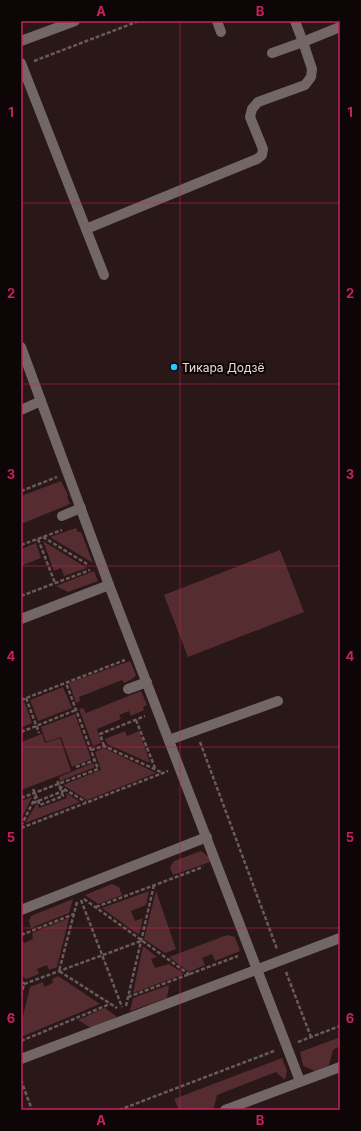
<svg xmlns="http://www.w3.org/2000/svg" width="361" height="1131" viewBox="0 0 361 1131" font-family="Inter,sans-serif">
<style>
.green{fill:#552d31}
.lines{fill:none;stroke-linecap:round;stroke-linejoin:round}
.path{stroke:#6b5a5b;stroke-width:2.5;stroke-dasharray:4 2;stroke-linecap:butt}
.minor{stroke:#726667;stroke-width:10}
.grid{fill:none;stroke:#c42261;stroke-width:1;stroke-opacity:0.55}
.poi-dot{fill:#24c9fe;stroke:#0d0506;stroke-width:1.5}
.labels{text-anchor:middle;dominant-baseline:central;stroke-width:4;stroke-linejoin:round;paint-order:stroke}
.poi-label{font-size:12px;fill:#eadbdc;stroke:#0d0506;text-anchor:start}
.neatline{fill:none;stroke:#c42261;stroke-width:1.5}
.grid-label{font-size:13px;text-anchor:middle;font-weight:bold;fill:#c42261}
</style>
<rect width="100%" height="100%" fill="#2a1718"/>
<g class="green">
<path d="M61 481 68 495 67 497 70 504 21 524V496Z"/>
<path d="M76 528 78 532H81L93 563 50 537Z"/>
<path d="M43 541 87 568 64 576 61 568 54 571Z"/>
<path d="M36 543 41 558 21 566V549Z"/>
<path d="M280 550 304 612 188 657 164 595Z"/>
<path d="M94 571 98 581 68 592 56 586Z"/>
<path d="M130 661 136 675 134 678 124 683 122 680 79 697 80 701 76 703 69 683Z"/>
<path d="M63 687 72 708 38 721 30 700Z"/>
<path d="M141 691 147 705 143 707 144 710 131 716 129 711 119 715 121 719 97 729 101 743 93 746 79 709 83 708 86 713Z"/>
<path d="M24 701 32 723 21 728V702Z"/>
<path d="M75 714 91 759 72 767 61 737 46 742 41 727Z"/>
<path d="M125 731 127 736 139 731 150 763 107 744 105 739Z"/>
<path d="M42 734 45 743 60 738 71 771 21 790V742Z"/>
<path d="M104 748 156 773 87 800 63 785 101 770 95 752Z"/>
<path d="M93 763 95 767 60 781 59 777Z"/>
<path d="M66 793 80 802 25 823 37 803 39 808 67 798Z"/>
<path d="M32 797 21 820V801Z"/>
<path d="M201 851 209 857 210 862 173 875 170 867 174 861Z"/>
<path d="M112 884 119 887 122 895 98 904 85 895Z"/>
<path d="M149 891 146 905 131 911 135 921 143 918 139 935 102 908Z"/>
<path d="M156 891 176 949 165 953 144 939Z"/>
<path d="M73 899 69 913 31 928 29 921 31 916Z"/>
<path d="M69 918 57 967 49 970 47 965 37 969 39 974 26 979 21 975V937L24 943 33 939 32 933Z"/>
<path d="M227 935 235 937 240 951 215 961 212 954 202 958 205 965 189 972 169 957Z"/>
<path d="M143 946 157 957 151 959 155 968 169 964 184 974 133 993Z"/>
<path d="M58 976 100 1004 21 1037V1025L30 987 43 982 44 987 53 983 52 979Z"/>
<path d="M169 985 167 998 130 1011 133 998Z"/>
<path d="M105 1008 117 1017 91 1028 78 1020Z"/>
<path d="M338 1038 340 1046 333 1050 329 1065 315 1071 303 1066 300 1052Z"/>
<path d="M282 1058 287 1071 285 1080 276 1072 217 1095 214 1108C208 1112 202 1109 195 1109 190 1109 184 1110 179 1110L174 1099Z"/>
</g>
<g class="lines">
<g class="path">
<path d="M34 61 139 21"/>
<path d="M21 491 57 477"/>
<path d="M43 537 87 564"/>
<path d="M38 539 55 583"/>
<path d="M21 545 62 530"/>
<path d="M21 596 90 570"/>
<path d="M26 698 39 733"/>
<path d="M21 700 125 660"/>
<path d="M136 720 155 768"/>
<path d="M21 732 76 710"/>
<path d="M200 742 277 949"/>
<path d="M104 746 100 734 145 716"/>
<path d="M91 750 104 746 163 773"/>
<path d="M76 767 95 760"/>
<path d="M59 786 86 802"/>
<path d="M33 789 40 805 63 796 57 780"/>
<path d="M21 798 98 769 66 683"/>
<path d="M33 803 66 790"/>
<path d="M21 826 36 796"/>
<path d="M21 828 168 771"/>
<path d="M84 899 190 975"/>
<path d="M81 900 122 1007"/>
<path d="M77 902 59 971 117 1008"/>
<path d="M96 907 203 867"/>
<path d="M21 935 74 914"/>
<path d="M286 972 311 1037"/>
<path d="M21 981 24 984 21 996"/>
<path d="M24 984 141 941"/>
<path d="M128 997 238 956"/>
<path d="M126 1006 154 885"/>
<path d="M21 1041 110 1004"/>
<path d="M298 1042 340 1026"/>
<path d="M21 1080 32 1110"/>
<path d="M119 1110 274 1051"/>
</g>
<g class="minor">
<path d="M217 21 221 32"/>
<path d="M295 21 303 42 340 27"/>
<path d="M21 41 75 21"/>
<path d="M21 63 104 275"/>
<path d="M86 229 257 159 262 155 263 149 250 117 252 109 258 102 305 85 311 77 312 69 303 42 272 53"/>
<path d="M21 347 109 585 300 1081"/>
<path d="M21 410 41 401"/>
<path d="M62 516 81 508"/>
<path d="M21 619 109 585"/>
<path d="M128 689 147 682"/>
<path d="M169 740 278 701"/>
<path d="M21 910 207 837"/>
<path d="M21 1059 340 938"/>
<path d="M225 1110 340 1067"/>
</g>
</g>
<path class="grid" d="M180 21V1110M21 203H340M21 384H340M21 566H340M21 747H340M21 928H340"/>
<circle class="poi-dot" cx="174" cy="367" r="4"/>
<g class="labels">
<g class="poi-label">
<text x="182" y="367">Тикара Додзё</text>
</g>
</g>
<rect width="361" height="1131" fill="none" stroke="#0d0506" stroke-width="44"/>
<rect x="22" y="22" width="317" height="1087" class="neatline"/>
<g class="grid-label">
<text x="101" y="16">A</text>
<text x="260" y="16">B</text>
<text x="11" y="117">1</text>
<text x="350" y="117">1</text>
<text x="11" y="298">2</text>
<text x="350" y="298">2</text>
<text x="11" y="479">3</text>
<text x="350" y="479">3</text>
<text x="11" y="661">4</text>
<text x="350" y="661">4</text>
<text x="11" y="842">5</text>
<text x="350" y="842">5</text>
<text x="11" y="1023">6</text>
<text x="350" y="1023">6</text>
<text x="101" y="1125">A</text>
<text x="260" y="1125">B</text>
</g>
</svg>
